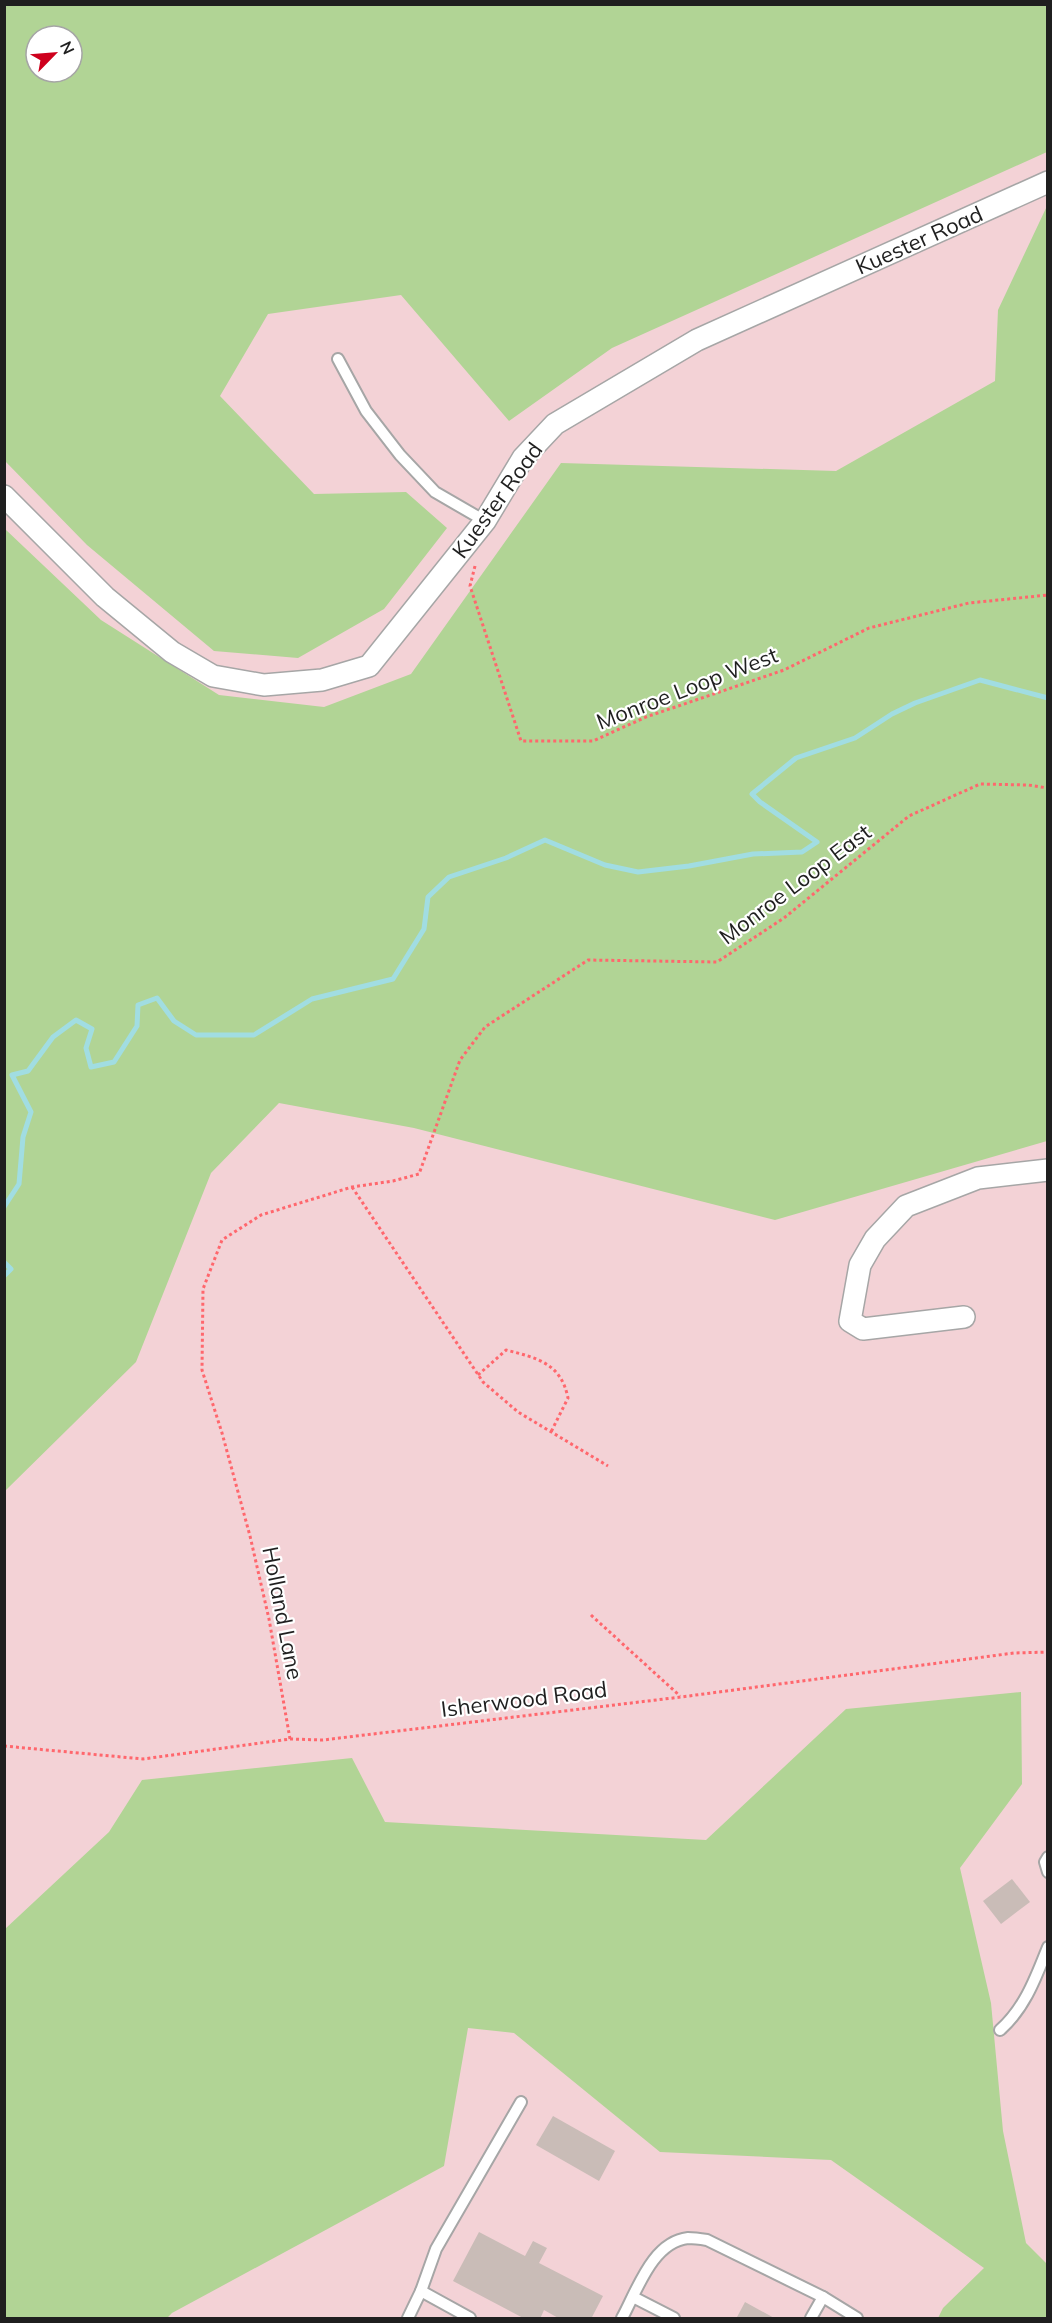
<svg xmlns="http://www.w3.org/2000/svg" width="1052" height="2323" viewBox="0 0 1052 2323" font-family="Mulish,sans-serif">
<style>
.commercial{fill:#f3d2d6;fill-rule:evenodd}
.forest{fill:#b1d495;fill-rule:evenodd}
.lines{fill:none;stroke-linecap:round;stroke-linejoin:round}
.stream{stroke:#a1dde2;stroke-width:5}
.building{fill:#c9bcb7}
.service-casing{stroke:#a6a6a6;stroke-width:14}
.minor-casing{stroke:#a6a6a6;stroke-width:24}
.path{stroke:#ff676d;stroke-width:3;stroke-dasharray:3 3;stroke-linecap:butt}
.service{stroke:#fff;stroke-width:10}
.minor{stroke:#fff;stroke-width:21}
.labels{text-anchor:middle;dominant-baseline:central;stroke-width:4.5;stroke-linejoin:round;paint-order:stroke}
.street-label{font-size:22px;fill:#1f1f1f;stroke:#fff}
</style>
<rect width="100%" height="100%" fill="#f1ebe5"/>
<path class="commercial" d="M5 5H1047V2318H5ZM36 36H72V72H36Z"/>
<g class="forest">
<path d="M4 5H1047V152L612 348 509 421 401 295 268 314 220 396 314 494 406 492 447 528 384 609 298 658 214 651 87 545 5 461ZM36 36H72V72H36Z"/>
<path d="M1047 206V1141L775 1220 414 1128 279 1103 211 1173 136 1362 5 1491V529L101 620 219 695 324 707 411 674 561 463 836 471 995 381 998 310Z"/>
<path d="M1021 1692 1022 1784 960 1868 991 2003 1003 2131 1026 2243 1047 2264V2318H938L943 2308 984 2268 831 2160 660 2152 514 2033 468 2028 444 2166 172 2313 167 2318H5V1929L109 1832 142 1780 352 1758 385 1822 706 1840 846 1709Z"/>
</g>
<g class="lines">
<g class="stream">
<path d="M4 1207 19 1184 23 1137 31 1112 12 1075 28 1071 53 1037 76 1020 92 1029 86 1048 91 1067 114 1062 137 1026 138 1005 157 998 174 1021 196 1035H254L312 999 393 979 424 929 428 897 449 877 506 858 545 840 605 865 638 872 689 866 753 854 802 852 817 842 760 802 752 794 796 758 855 738 892 714 915 703 980 680 1048 698"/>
<path d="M4 1262 11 1269 4 1276"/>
</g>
</g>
<g class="building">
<path d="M1012 1879 1030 1902 1001 1924 983 1901Z"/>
<path d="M553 2116 615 2151 599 2181 536 2145Z"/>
<path d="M479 2232 525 2256 533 2241 547 2248 539 2263 603 2296 591 2319H560L544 2310 540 2319H525L453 2281Z"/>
<path d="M745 2302 776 2319H736Z"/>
</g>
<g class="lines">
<defs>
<g id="service">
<path d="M338 359 366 411 400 455 435 492 485 521"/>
<path d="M1048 1857 1045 1862 1048 1872"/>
<path d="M1000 2030C1025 2008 1036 1977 1048 1947"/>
<path d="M421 2291 470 2318"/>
<path d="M633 2297 674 2318"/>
<path d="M408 2318 421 2291 436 2249 521 2102"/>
<path d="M622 2318C637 2291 652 2242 688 2238 694 2238 701 2239 707 2240L823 2297 857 2318"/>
<path d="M811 2318 823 2297"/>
</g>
<g id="minor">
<path d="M4 496 105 597 172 652 213 676 264 685 322 680 369 666 485 521 523 458 555 424 697 340 1048 182"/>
<path d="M964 1317 863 1329 850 1321 860 1265 875 1239 906 1206 978 1178 1048 1170"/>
</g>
</defs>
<use href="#service" class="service-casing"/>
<use href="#minor" class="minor-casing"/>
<g class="path">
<path d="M475 566 470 586 521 741H593L646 717 784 670 869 628 969 603 1048 595"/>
<path d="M352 1187 483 1382 518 1412 608 1466"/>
<path d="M478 1375 506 1350C537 1358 561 1363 568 1398L551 1432"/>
<path d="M591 1615 680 1696"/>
<path d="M290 1739 269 1619 250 1536 222 1433 202 1370 203 1289 222 1240 261 1215 352 1187 393 1181 419 1174 460 1060 485 1027 588 960 717 962 784 918 909 816 980 784 1028 785 1048 788"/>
<path d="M4 1746 143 1759 290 1739 323 1740 681 1697 1014 1653 1048 1652"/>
</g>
<use href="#service" class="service"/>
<use href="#minor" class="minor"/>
</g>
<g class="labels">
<g class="street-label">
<text transform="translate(919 240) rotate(-24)">Kuester Road</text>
<text transform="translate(497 500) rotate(-54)">Kuester Road</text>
<text transform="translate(687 688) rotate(-21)">Monroe Loop West</text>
<text transform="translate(795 884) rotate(-37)">Monroe Loop East</text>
<text transform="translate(283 1613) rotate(79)">Holland Lane</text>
<text transform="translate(524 1699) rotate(-7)">Isherwood Road</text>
</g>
</g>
<rect width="1052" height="2323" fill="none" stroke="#1f1f1f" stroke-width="12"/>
<g transform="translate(54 54) rotate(65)"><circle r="28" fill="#ffffff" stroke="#a5a5a5" stroke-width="1.5"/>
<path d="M0-4.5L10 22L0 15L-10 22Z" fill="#ce001d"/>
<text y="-9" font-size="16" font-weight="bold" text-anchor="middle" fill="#1f1f1f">N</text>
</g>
</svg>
